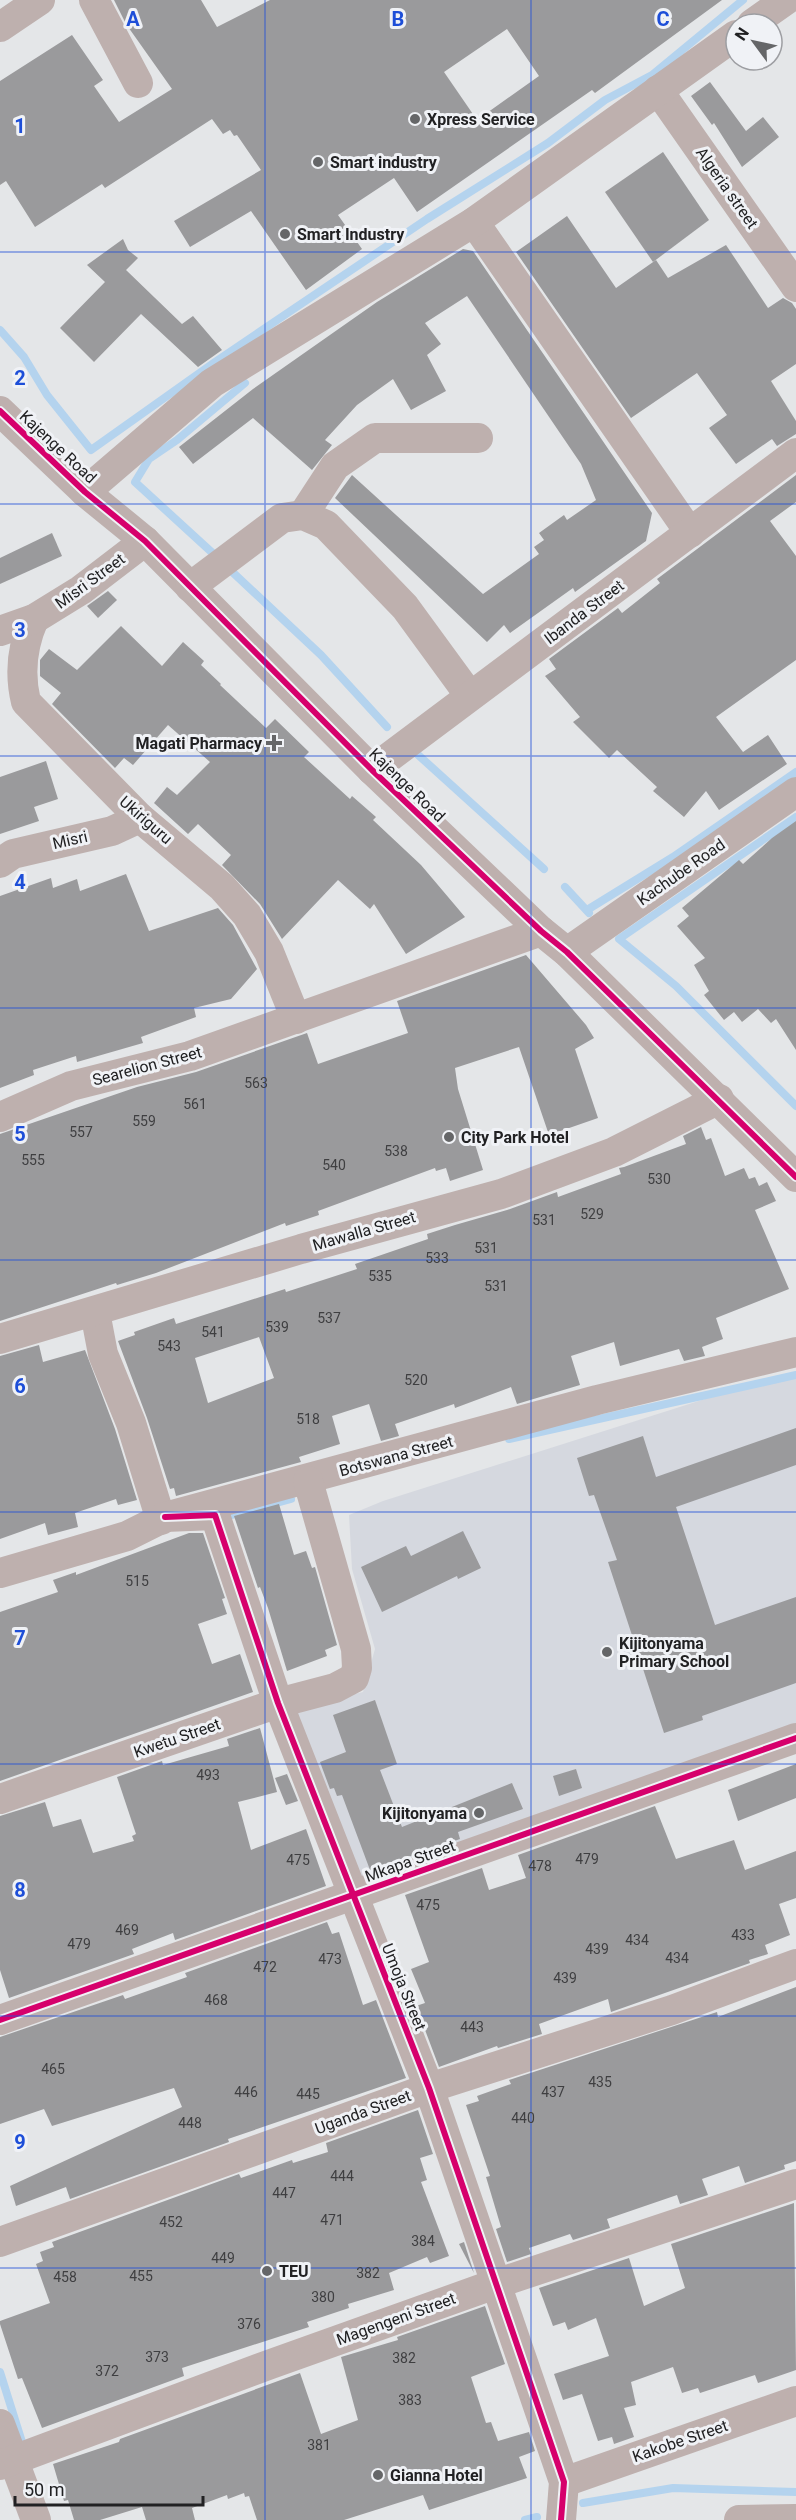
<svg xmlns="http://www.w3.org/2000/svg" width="796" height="2520" viewBox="0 0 796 2520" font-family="Roboto,sans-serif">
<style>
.built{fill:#d5d8df}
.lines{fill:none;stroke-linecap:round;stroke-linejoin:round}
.stream{stroke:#b4d3ee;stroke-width:8}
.building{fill:#9a9a9c;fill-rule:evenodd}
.minor{stroke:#beb0ae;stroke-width:30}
.cycleway-casing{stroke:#f0f2f6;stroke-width:10}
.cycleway{stroke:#d6006c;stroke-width:6}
.grid{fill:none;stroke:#1d4ed8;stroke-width:1.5;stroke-opacity:0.55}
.poi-dot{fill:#656668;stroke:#f0f2f6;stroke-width:2}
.labels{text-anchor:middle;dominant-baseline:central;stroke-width:6;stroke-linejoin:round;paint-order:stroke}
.number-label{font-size:14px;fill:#3f3f41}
.poi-label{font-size:16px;font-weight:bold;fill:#212123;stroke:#f0f2f6;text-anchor:start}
.street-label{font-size:16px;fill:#212123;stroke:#f0f2f6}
.grid-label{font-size:20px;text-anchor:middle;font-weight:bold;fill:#1d4ed8;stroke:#f0f2f6;stroke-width:6;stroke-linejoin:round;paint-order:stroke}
</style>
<rect width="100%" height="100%" fill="#e4e6e8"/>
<path class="built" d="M796 1375V1748L363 1901 295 1708 363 1692 375 1649 352 1569 349 1515 383 1501 727 1392Z"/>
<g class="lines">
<g class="stream">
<path d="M0 330 24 357 47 395 91 450 215 362 427 219 548 143 605 100 652 75 743 0"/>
<path d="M218 558 135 482 149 459 177 440 245 383"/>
<path d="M227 567 321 655 387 727"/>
<path d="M416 753 544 869"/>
<path d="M796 817 619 939 676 986 796 1106"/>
<path d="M565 887 589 913"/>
<path d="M587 910 673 857 796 772"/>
<path d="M509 1439 796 1375"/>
<path d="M232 1515 291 1499"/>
<path d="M0 2372 22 2442"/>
<path d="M583 2503 673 2488 796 2492"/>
<path d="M525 2520 537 2517"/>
</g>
</g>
<g class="building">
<path d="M114 0H201L217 27 270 0H722L595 93 592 90 417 212 394 178 338 215 362 249 306 290 251 211 190 247 174 221 261 170 237 135 234 136 230 130 223 134 212 119 105 188 102 184 35 227 6 181 0 185V81L72 35 103 80 94 86 119 122 172 89 126 24ZM507 29 539 76 477 120 444 72Z"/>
<path d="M710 82 746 131 763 117 779 137 742 167 714 123 712 125 691 96Z"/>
<path d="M663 152 709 220 653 262 605 192Z"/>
<path d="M567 216 616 288 656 260 668 278 726 245 768 308 783 298 792 303 796 309V364L771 381 796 421V434L777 446 772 439 736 464 709 428 727 415 697 373 631 418 516 252Z"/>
<path d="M123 239 128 250 138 258 126 270 182 324 193 316 222 350 198 367 141 314 94 362 60 328 105 282 87 265Z"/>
<path d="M463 249 473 251 652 513 646 541 575 592 573 588 510 633 504 625 487 642 335 498 352 475 483 594 539 554 534 547 544 540 539 533 564 515 567 520 596 500 581 464 467 296 425 323 441 344 427 355 446 391 411 410 393 379 357 405 325 440 332 445 312 470 253 418 193 464 179 447 253 389 377 302Z"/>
<path d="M796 475V502L770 521 796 556V660L716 717 743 752 768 735 787 764 719 810 706 791 684 817 653 791 657 787 617 750 609 758 573 722 580 717 545 676 556 669 549 659 618 608 622 613 660 583 657 579Z"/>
<path d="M52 533 62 556 0 584V558Z"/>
<path d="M108 591 117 600 98 618 87 606Z"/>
<path d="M121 626 162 666 183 642 204 661 201 665 221 684 220 685 266 728 275 719 309 752 304 757 350 799 352 796 376 817 373 820 421 865 465 917 406 954 374 904 370 909 338 880 282 939 260 904 222 865 231 855 198 824 188 834 154 803 167 787 177 795 210 762 168 725 133 765 124 758 115 768 52 704 61 693 40 676V660L49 649 77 670Z"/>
<path d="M46 761 58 799 34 807 39 821 0 834V777Z"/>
<path d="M796 821V1050L776 1019 771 1023 758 1009 742 1022 734 1012 724 1020 704 995 709 991 694 965 705 958 677 926 689 916 682 908 739 860 743 864 772 838Z"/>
<path d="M126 874 149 931 218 908 233 925 257 969 231 999 194 1008 196 1017 141 1037 143 1043 77 1062 76 1056 33 1070 34 1075 0 1088V896L51 878 53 888 77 879 80 891Z"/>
<path d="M526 955 586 1025 594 1038 575 1049 598 1118 549 1135 519 1047 455 1068 458 1089 483 1170 450 1181 446 1168 436 1171 435 1168 318 1211 319 1215 286 1226 285 1223 156 1273 117 1285 116 1283 0 1321V1134L137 1087 196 1072 307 1033 318 1064 408 1033 397 1001Z"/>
<path d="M701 1127 706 1140 711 1138 725 1176 744 1168 749 1179 755 1177 759 1186 767 1182 776 1201 755 1210 789 1289 716 1318 723 1339 702 1347 705 1356 684 1361 679 1349 620 1366 614 1342 571 1356 580 1385 517 1404 511 1387 455 1408 454 1404 395 1424 399 1436 381 1441 369 1404 332 1416 340 1444 299 1457 301 1462 176 1496 174 1488 170 1489 147 1418 118 1341 135 1335 134 1332 174 1318 176 1324 285 1289 286 1292 357 1269 355 1264 428 1239 427 1234 455 1225 507 1210 557 1192 558 1197 621 1174 619 1168 624 1167 686 1144 683 1136ZM259 1337 274 1378 208 1403 195 1358Z"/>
<path d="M39 1345 43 1362 85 1350 115 1429 137 1500 118 1505 116 1499 75 1513 78 1527 48 1535 45 1523 0 1539V1356Z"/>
<path d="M796 1428V1465L676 1507 715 1625 796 1597V1683L702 1716 703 1720 664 1733 608 1562 617 1560 594 1495 589 1496 577 1458 643 1436 656 1477Z"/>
<path d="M279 1504 294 1555 306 1551 312 1568 315 1567 337 1645 325 1650 327 1656 287 1671 268 1608 260 1587 258 1588 234 1516Z"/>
<path d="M463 1531 481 1568 458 1579 457 1576 382 1612 361 1567 406 1546 411 1556Z"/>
<path d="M189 1533H203L225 1598 222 1599 227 1614 198 1624 212 1664 240 1654 253 1692 0 1781V1612L58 1592 53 1580 76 1572V1575Z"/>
<path d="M375 1700 397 1764 380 1770 402 1827 512 1783 523 1809 458 1832 460 1839 370 1870 342 1795 337 1796 334 1788 330 1789 320 1762 346 1752 333 1715Z"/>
<path d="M260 1728 277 1792 238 1802 251 1850 306 1829 326 1886 175 1940 173 1933 132 1949 134 1954 9 1998 0 1970V1816L45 1802 53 1827 81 1819 93 1853 134 1841 132 1836 136 1834 117 1777 162 1761 163 1765 229 1746 227 1739Z"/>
<path d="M796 1764V1798L738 1821 728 1790Z"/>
<path d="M576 1769 582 1788 559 1796 553 1776Z"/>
<path d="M287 1774 298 1801 286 1805 275 1778Z"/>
<path d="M655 1806 676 1859 734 1840 745 1870 796 1851V1898L779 1904 790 1935 765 1945 768 1954 749 1960 750 1963 611 2012 608 1999 539 2024 542 2034 498 2048 497 2046 439 2067 416 2006 425 2003 411 1969 429 1962 405 1895 482 1868 489 1890 526 1878 518 1855Z"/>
<path d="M327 1922 332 1934 339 1932 363 2005 376 2000 406 2078 228 2139 229 2142 70 2199 66 2187 16 2206 10 2186 182 2107 174 2088 52 2126 44 2109 0 2124V2037L123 1995 125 1999 187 1977 185 1973Z"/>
<path d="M796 1987V2161L784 2165 785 2169 745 2183 739 2166 702 2179 708 2195 680 2204 677 2195 607 2219 610 2228 573 2240 570 2234 529 2248 531 2254 507 2262 496 2229 501 2227 486 2177 490 2176 466 2105 479 2101 477 2096 511 2084 509 2080 717 2012 718 2017Z"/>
<path d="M418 2110 433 2154 420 2158 427 2180 421 2182 449 2256 430 2263 427 2257 389 2273 394 2290 348 2304 349 2308 307 2322 309 2327 182 2368 184 2376 42 2428 22 2378 18 2379 0 2324V2321L50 2303 36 2264 43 2261 40 2252 54 2247 52 2242 239 2174 241 2178 292 2160 293 2163 328 2152 326 2143Z"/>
<path d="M794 2203 796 2370 758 2383 755 2375 700 2393 698 2388 682 2393 673 2367 631 2382 636 2405 624 2408 634 2437 614 2444 612 2437 598 2441 582 2394 563 2400 554 2374 609 2356 596 2318 568 2330 565 2322 553 2326 539 2288 629 2258 644 2306 685 2288 671 2244Z"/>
<path d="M464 2242 474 2273 459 2244Z"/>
<path d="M485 2306 505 2364 471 2377 486 2423 491 2422 498 2441 529 2432 535 2451 519 2457 527 2478 429 2510 423 2495 344 2520H257L249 2496 245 2497 244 2493 228 2499 227 2495 192 2508 195 2520H146L142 2507 100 2520H74L68 2500 64 2501 53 2464 119 2442 120 2439 300 2373 321 2434 358 2420 341 2357 398 2340 397 2337Z"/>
</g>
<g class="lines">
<g class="minor">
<path d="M94 0 138 83"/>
<path d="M752 24 786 0"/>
<path d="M0 27 40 0"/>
<path d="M658 90 796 287"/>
<path d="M474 222 690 533"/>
<path d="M0 411 85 492 145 541 372 770 541 931 567 952 796 1177"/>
<path d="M85 492 212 383 474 222 736 35"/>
<path d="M303 515 335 466 375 438H478"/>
<path d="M190 587 282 518 303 515 326 525 405 607 470 696"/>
<path d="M34 619C22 646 19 673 26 702L140 818 222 887 247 915 269 952 296 1019"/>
<path d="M0 631 34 619 81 590 145 541"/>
<path d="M372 770 796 453"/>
<path d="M0 863 13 854 112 831 140 818"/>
<path d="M567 952 796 792"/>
<path d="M0 1117 71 1086 190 1056 541 931"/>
<path d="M95 1312 103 1354 131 1423 161 1520"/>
<path d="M0 1339 301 1249 501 1194 614 1152 719 1099"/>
<path d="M165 1517 215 1515 278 1703 429 2088 564 2482 561 2520"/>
<path d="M0 1573 127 1536 165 1517 597 1400 796 1352"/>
<path d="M0 1799 278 1703 335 1688 354 1678 357 1668 356 1649 308 1481"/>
<path d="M0 2020 796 1738"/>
<path d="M0 2242 429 2088 672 2010 796 1964"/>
<path d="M0 2424 36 2520"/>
<path d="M0 2465 271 2364 495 2284 796 2184"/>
<path d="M564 2482 796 2401"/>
<path d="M739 2520 796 2519"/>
</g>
<defs>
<g id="cycleway">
<path d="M0 411 85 492 145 541 372 770 541 931 567 952 796 1177"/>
<path d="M165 1517 215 1515 278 1703 429 2088 564 2482 561 2520"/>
<path d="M0 2020 796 1738"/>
</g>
</defs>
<use href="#cycleway" class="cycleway-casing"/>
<use href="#cycleway" class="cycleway"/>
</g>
<path class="grid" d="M265 0V2520M531 0V2520M0 252H796M0 504H796M0 756H796M0 1008H796M0 1260H796M0 1512H796M0 1764H796M0 2016H796M0 2268H796"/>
<g class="poi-dot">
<circle cx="415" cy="119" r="6"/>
<circle cx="318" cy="162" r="6"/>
<circle cx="285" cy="234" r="6"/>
<path d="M271 734h6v6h6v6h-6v6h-6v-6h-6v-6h6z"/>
<circle cx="449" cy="1137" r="6"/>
<circle cx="607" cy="1652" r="6"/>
<circle cx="479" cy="1813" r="6"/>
<circle cx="267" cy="2271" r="6"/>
<circle cx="378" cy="2475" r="6"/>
</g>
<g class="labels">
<g class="number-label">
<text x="256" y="1083">563</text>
<text x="195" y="1104">561</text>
<text x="144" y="1121">559</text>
<text x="81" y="1132">557</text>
<text x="396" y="1151">538</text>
<text x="33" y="1160">555</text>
<text x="334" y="1165">540</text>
<text x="659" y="1179">530</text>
<text x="592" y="1214">529</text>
<text x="544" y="1220">531</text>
<text x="486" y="1248">531</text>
<text x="437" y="1258">533</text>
<text x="380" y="1276">535</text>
<text x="496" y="1286">531</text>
<text x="329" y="1318">537</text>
<text x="277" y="1327">539</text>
<text x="213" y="1332">541</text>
<text x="169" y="1346">543</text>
<text x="416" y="1380">520</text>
<text x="308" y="1419">518</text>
<text x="137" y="1581">515</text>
<text x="208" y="1775">493</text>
<text x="587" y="1859">479</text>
<text x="298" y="1860">475</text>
<text x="540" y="1866">478</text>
<text x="428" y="1905">475</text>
<text x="127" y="1930">469</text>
<text x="743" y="1935">433</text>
<text x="637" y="1940">434</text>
<text x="79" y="1944">479</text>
<text x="597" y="1949">439</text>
<text x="677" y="1958">434</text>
<text x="330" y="1959">473</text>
<text x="265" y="1967">472</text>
<text x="565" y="1978">439</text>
<text x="216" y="2000">468</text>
<text x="472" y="2027">443</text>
<text x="53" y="2069">465</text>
<text x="600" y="2082">435</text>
<text x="246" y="2092">446</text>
<text x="553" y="2092">437</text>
<text x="308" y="2094">445</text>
<text x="523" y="2118">440</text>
<text x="190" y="2123">448</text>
<text x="342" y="2176">444</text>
<text x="284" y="2193">447</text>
<text x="332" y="2220">471</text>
<text x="171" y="2222">452</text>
<text x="423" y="2241">384</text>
<text x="223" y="2258">449</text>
<text x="368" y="2273">382</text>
<text x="141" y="2276">455</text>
<text x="65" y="2277">458</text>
<text x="323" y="2297">380</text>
<text x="249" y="2324">376</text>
<text x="157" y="2357">373</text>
<text x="404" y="2358">382</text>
<text x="107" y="2371">372</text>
<text x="410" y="2400">383</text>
<text x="319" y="2445">381</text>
</g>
<g class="poi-label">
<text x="427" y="119">Xpress Service</text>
<text x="330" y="162">Smart industry</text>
<text x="297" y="234">Smart Industry</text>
<text x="262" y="743" text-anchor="end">Magati Pharmacy</text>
<text x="461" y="1137">City Park Hotel</text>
<text x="619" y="1643">Kijitonyama<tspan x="619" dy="18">Primary School</tspan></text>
<text x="467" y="1813" text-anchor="end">Kijitonyama</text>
<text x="279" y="2271">TEU</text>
<text x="390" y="2475">Gianna Hotel</text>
</g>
<g class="street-label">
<text transform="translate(727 188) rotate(55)">Algeria street</text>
<text transform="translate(58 447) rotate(43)">Kajenge Road</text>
<text transform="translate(90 581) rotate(-36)">Misri Street</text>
<text transform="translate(584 612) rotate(-37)">Ibanda Street</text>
<text transform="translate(407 785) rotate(44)">Kajenge Road</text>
<text transform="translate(146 820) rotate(41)">Ukiriguru</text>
<text transform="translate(70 840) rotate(-13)">Misri</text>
<text transform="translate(681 872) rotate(-35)">Kachube Road</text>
<text transform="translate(147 1066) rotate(-15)">Searelion Street</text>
<text transform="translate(364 1231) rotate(-16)">Mawalla Street</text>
<text transform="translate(396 1456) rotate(-15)">Botswana Street</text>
<text transform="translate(177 1738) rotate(-19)">Kwetu Street</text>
<text transform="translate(410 1861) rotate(-20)">Mkapa Street</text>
<text transform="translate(404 1987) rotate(68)">Umoja Street</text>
<text transform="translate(363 2112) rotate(-20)">Uganda Street</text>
<text transform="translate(396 2319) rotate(-20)">Magengeni Street</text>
<text transform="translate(680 2441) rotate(-19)">Kakobe Street</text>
</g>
</g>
<g class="grid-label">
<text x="133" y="26">A</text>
<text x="398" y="26">B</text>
<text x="663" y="26">C</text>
<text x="20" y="133">1</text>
<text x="20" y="385">2</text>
<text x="20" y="637">3</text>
<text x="20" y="889">4</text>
<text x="20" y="1141">5</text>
<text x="20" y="1393">6</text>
<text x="20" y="1645">7</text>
<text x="20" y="1897">8</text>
<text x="20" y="2149">9</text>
</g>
<g transform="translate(754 42) rotate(303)"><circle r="28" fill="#f0f2f6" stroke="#9d9ea2" stroke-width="1.5"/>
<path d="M0-4.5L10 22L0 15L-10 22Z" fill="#656668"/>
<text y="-9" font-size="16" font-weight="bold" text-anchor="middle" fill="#212123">N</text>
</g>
<path d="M15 2496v9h188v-9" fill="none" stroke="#212123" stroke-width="3"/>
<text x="24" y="2496" font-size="18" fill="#212123" stroke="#f0f2f6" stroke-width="4.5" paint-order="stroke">50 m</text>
</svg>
